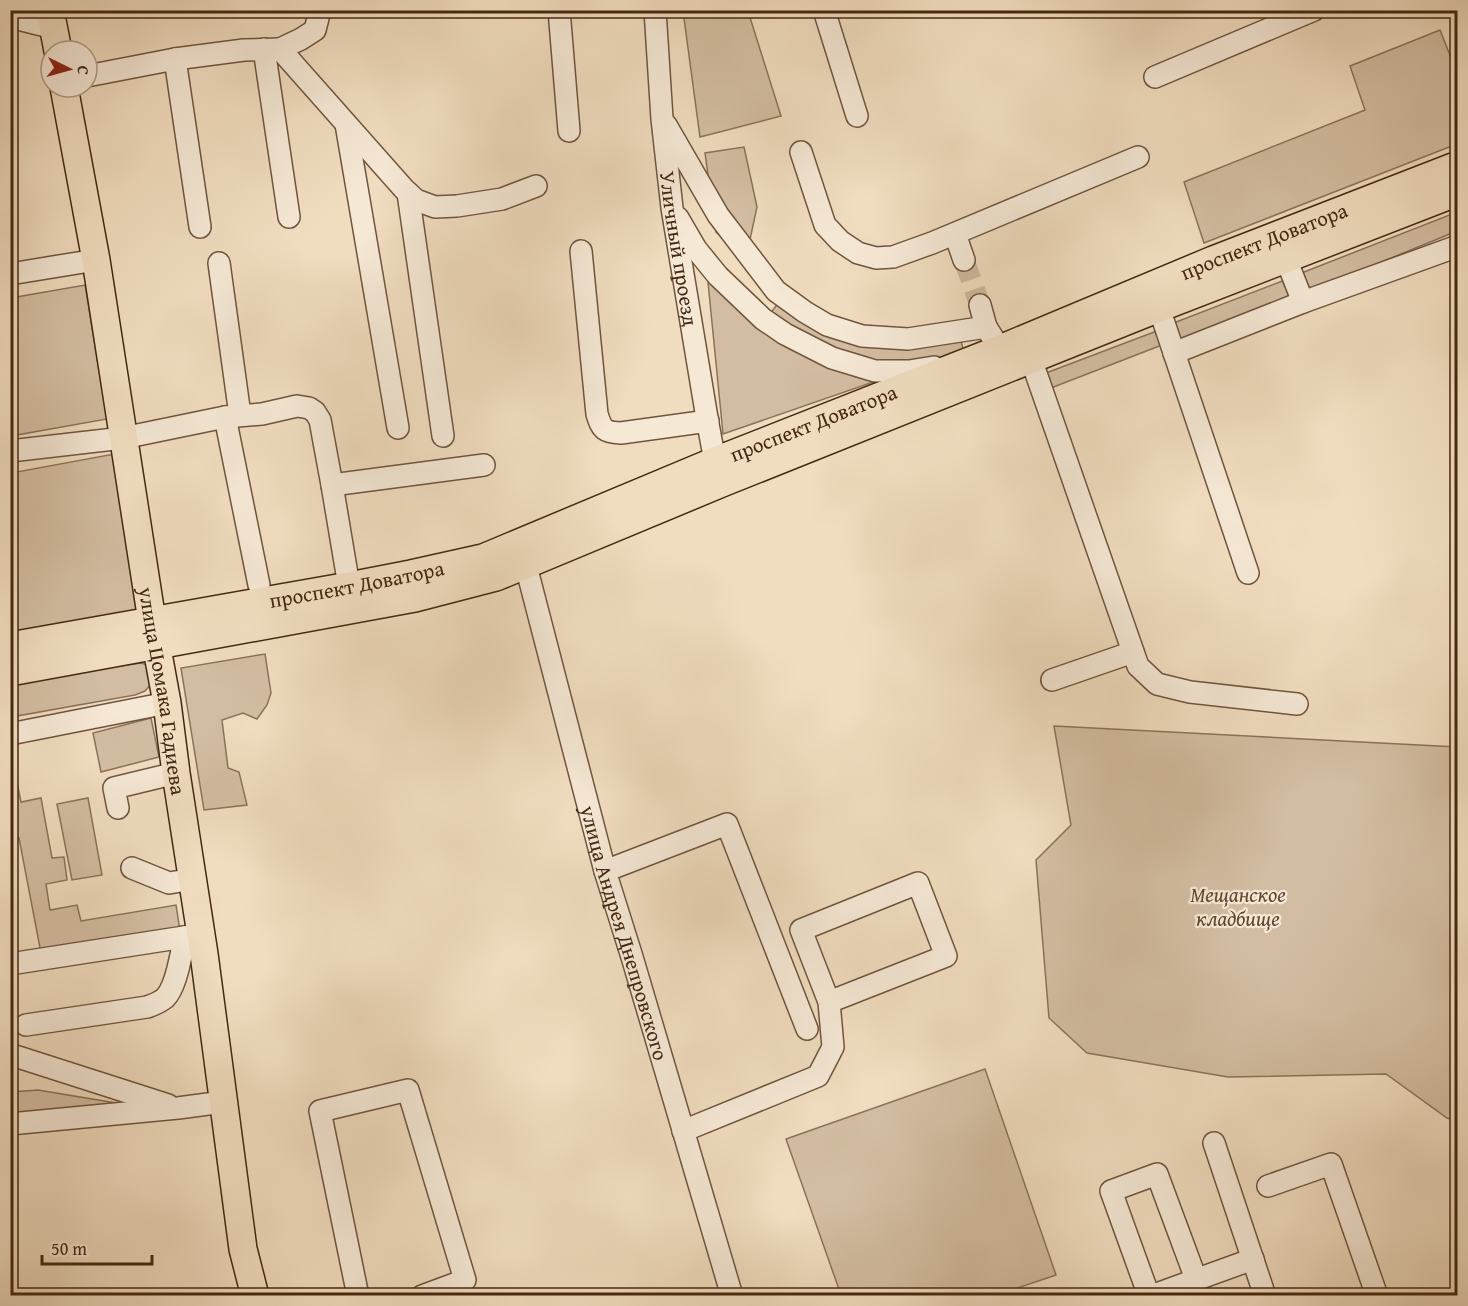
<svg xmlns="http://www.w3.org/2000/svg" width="1468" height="1306" viewBox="0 0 1468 1306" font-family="'Gentium Book Plus',serif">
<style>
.green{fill:#d3bda2;stroke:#8c725a;stroke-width:1.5}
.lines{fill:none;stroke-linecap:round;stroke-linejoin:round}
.minor-tunnel{stroke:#ceb89c;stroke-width:21;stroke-dasharray:21 10;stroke-linecap:butt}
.minor-casing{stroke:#70553d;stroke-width:24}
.major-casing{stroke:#452812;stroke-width:30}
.minor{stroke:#f5e8d5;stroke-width:21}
.major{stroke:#f0dcbf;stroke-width:27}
.labels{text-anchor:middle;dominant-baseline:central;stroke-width:4.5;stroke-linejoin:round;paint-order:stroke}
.street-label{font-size:21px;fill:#452812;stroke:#f5e8d5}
.park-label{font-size:21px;font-style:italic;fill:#61462f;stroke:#f5e8d5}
</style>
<rect width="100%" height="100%" fill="#f0dcbf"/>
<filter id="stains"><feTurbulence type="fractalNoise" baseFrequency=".00333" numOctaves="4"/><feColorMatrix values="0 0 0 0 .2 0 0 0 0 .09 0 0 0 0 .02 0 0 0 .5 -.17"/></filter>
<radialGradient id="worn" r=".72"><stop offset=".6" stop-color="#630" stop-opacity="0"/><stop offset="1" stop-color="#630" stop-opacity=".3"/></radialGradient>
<g class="green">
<path d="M683 11H748L781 116 700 137Z"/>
<path d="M1440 30 1457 73V144L1204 243 1184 182 1365 110 1350 66Z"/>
<path d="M744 147 757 207 746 258 716 232 705 153Z"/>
<path d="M1457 212V231L1306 293 1299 274Z"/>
<path d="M707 272 746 314 888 377 723 434Z"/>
<path d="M1285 280 1292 297 1177 341 1171 324Z"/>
<path d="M85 285 107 419 11 436V298Z"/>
<path d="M779 302 806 322 960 338 965 355 899 365 846 358 769 315Z"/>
<path d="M1162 329 1167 343 1051 388 1046 373Z"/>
<path d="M114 454 142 609 11 633 10 527 13 526 11 512V473Z"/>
<path d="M265 654 271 693 267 705 257 719 243 713 222 720 228 768 239 772 247 805 204 810 181 668Z"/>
<path d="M141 663 150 666 152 683 145 691 135 695 11 717V682Z"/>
<path d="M151 718 159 757 101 772 93 733Z"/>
<path d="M1054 726 1457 747V1121L1447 1118 1386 1074 1228 1077 1087 1053 1049 1018 1036 860 1071 825Z"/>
<path d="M12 758 21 802 41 798 52 858 64 857 67 880 46 884 50 910 77 905 81 921 176 905 180 931 41 953 19 838 11 839 10 759Z"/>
<path d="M88 798 102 875 72 880 57 804Z"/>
<path d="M985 1069 1056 1275 997 1295H841L786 1139Z"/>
<path d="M38 1090 116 1103 117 1113 11 1119V1092Z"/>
</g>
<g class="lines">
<path class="minor-tunnel" d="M964 260 980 305"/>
<defs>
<g id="minor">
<path d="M559 10 569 131"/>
<path id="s1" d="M655 10 662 119 672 208 708 424 715 461 720 476"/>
<path d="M824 10 857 116"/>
<path d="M10 17 54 28"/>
<path d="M264 49 289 217"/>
<path d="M280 49 301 39 315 30 320 10"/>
<path d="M175 59 200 227"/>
<path d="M87 76 175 59 244 50 280 49 404 189 416 200 435 207 457 206 502 199 536 186"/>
<path d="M1155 77 1314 10"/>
<path d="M346 124 398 428"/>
<path d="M666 125 718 215 776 291 805 312 827 325 862 336 908 339 986 327 1000 349"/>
<path d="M801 152 825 225 840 241 858 253 876 258 893 257 932 243 1138 157"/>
<path d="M408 193 443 436"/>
<path d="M678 218 696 249 718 276 763 319 785 334 832 358 875 371H909L934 367"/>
<path d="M955 234 964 260"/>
<path d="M581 251 597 414C602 430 604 432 621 433L708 421"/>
<path d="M1286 259 1303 302 1458 246"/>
<path d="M219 263 240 415"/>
<path d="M10 274 96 260"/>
<path d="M980 305 986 327"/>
<path d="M1159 308 1248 573"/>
<path d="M1174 353 1303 302"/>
<path d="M1031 359 1138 666 1157 684 1190 692 1297 704"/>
<path d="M225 417 259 585"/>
<path d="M10 451 123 438 225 417 262 414 297 406 309 408 315 412 320 420 332 485"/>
<path id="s2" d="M526 566 605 871 632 957 732 1296"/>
<path d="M349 586 332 485 484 465"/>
<path d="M1052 680 1133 652"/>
<path d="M10 734 167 703"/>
<path d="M118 808 114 788 176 773"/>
<path d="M132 868 169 883 193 879"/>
<path d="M605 871 727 824 807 1029"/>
<path d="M10 964 197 935"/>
<path d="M26 1025 147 1007C153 1005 160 1002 165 998 176 987 182 952 184 937"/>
<path d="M15 1056 168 1105"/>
<path d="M10 1124 178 1108 223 1102"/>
<path d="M683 1131 818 1076 833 1047 829 1002 801 930 918 883 946 956 829 1002"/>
<path d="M1214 1143 1265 1296"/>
<path d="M1268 1186 1331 1164 1377 1296"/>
<path d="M358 1296 320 1111 408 1090 465 1280 422 1296"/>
<path d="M1149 1296 1111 1191 1157 1174 1196 1279"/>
<path d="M1151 1296 1253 1259"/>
</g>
<g id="major">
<path d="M50 10 58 51"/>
<path id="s3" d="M64 87 96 260 152 621 167 703 176 773 204 954 243 1249 255 1296"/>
<path id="s4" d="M10 646 349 586 411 574 483 558 715 461 1000 349 1213 260 1458 165"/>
<path d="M10 672 415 598 496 577 722 483 1159 308 1458 192"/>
</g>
</defs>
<use href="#minor" class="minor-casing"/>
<use href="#major" class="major-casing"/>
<use href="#minor" class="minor"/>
<use href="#major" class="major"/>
</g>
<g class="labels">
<g class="street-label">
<text stroke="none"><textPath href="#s4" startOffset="1324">проспект Доватора</textPath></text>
<text stroke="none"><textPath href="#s1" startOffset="240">Уличный проезд</textPath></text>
<text stroke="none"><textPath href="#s4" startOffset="838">проспект Доватора</textPath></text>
<text stroke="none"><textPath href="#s4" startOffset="352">проспект Доватора</textPath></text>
<text stroke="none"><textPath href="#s3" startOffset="612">улица Цомака Гадиева</textPath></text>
<text stroke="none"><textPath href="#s2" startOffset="380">улица Андрея Днепровского</textPath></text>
</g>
<g class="park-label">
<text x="1238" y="894">Мещанское<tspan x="1238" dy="24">кладбище</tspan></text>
</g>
</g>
<rect width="1468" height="1306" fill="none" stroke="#f0dcbf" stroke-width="36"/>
<rect x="12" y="12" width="1444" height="1282" fill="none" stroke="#452812" stroke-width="3"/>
<rect x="18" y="18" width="1432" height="1270" fill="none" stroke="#452812" stroke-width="1.5"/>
<g transform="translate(69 69) rotate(95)"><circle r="28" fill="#f5e8d5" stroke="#af9b87" stroke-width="1.5"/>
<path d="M0-4.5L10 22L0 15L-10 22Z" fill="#8f2418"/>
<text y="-9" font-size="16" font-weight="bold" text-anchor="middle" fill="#452812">С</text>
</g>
<path d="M42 1255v9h110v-9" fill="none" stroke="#452812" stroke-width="3"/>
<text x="51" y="1255" font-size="18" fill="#452812" stroke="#f5e8d5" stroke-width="4.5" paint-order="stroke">50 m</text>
<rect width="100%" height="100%" filter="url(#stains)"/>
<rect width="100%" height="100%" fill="url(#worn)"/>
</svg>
